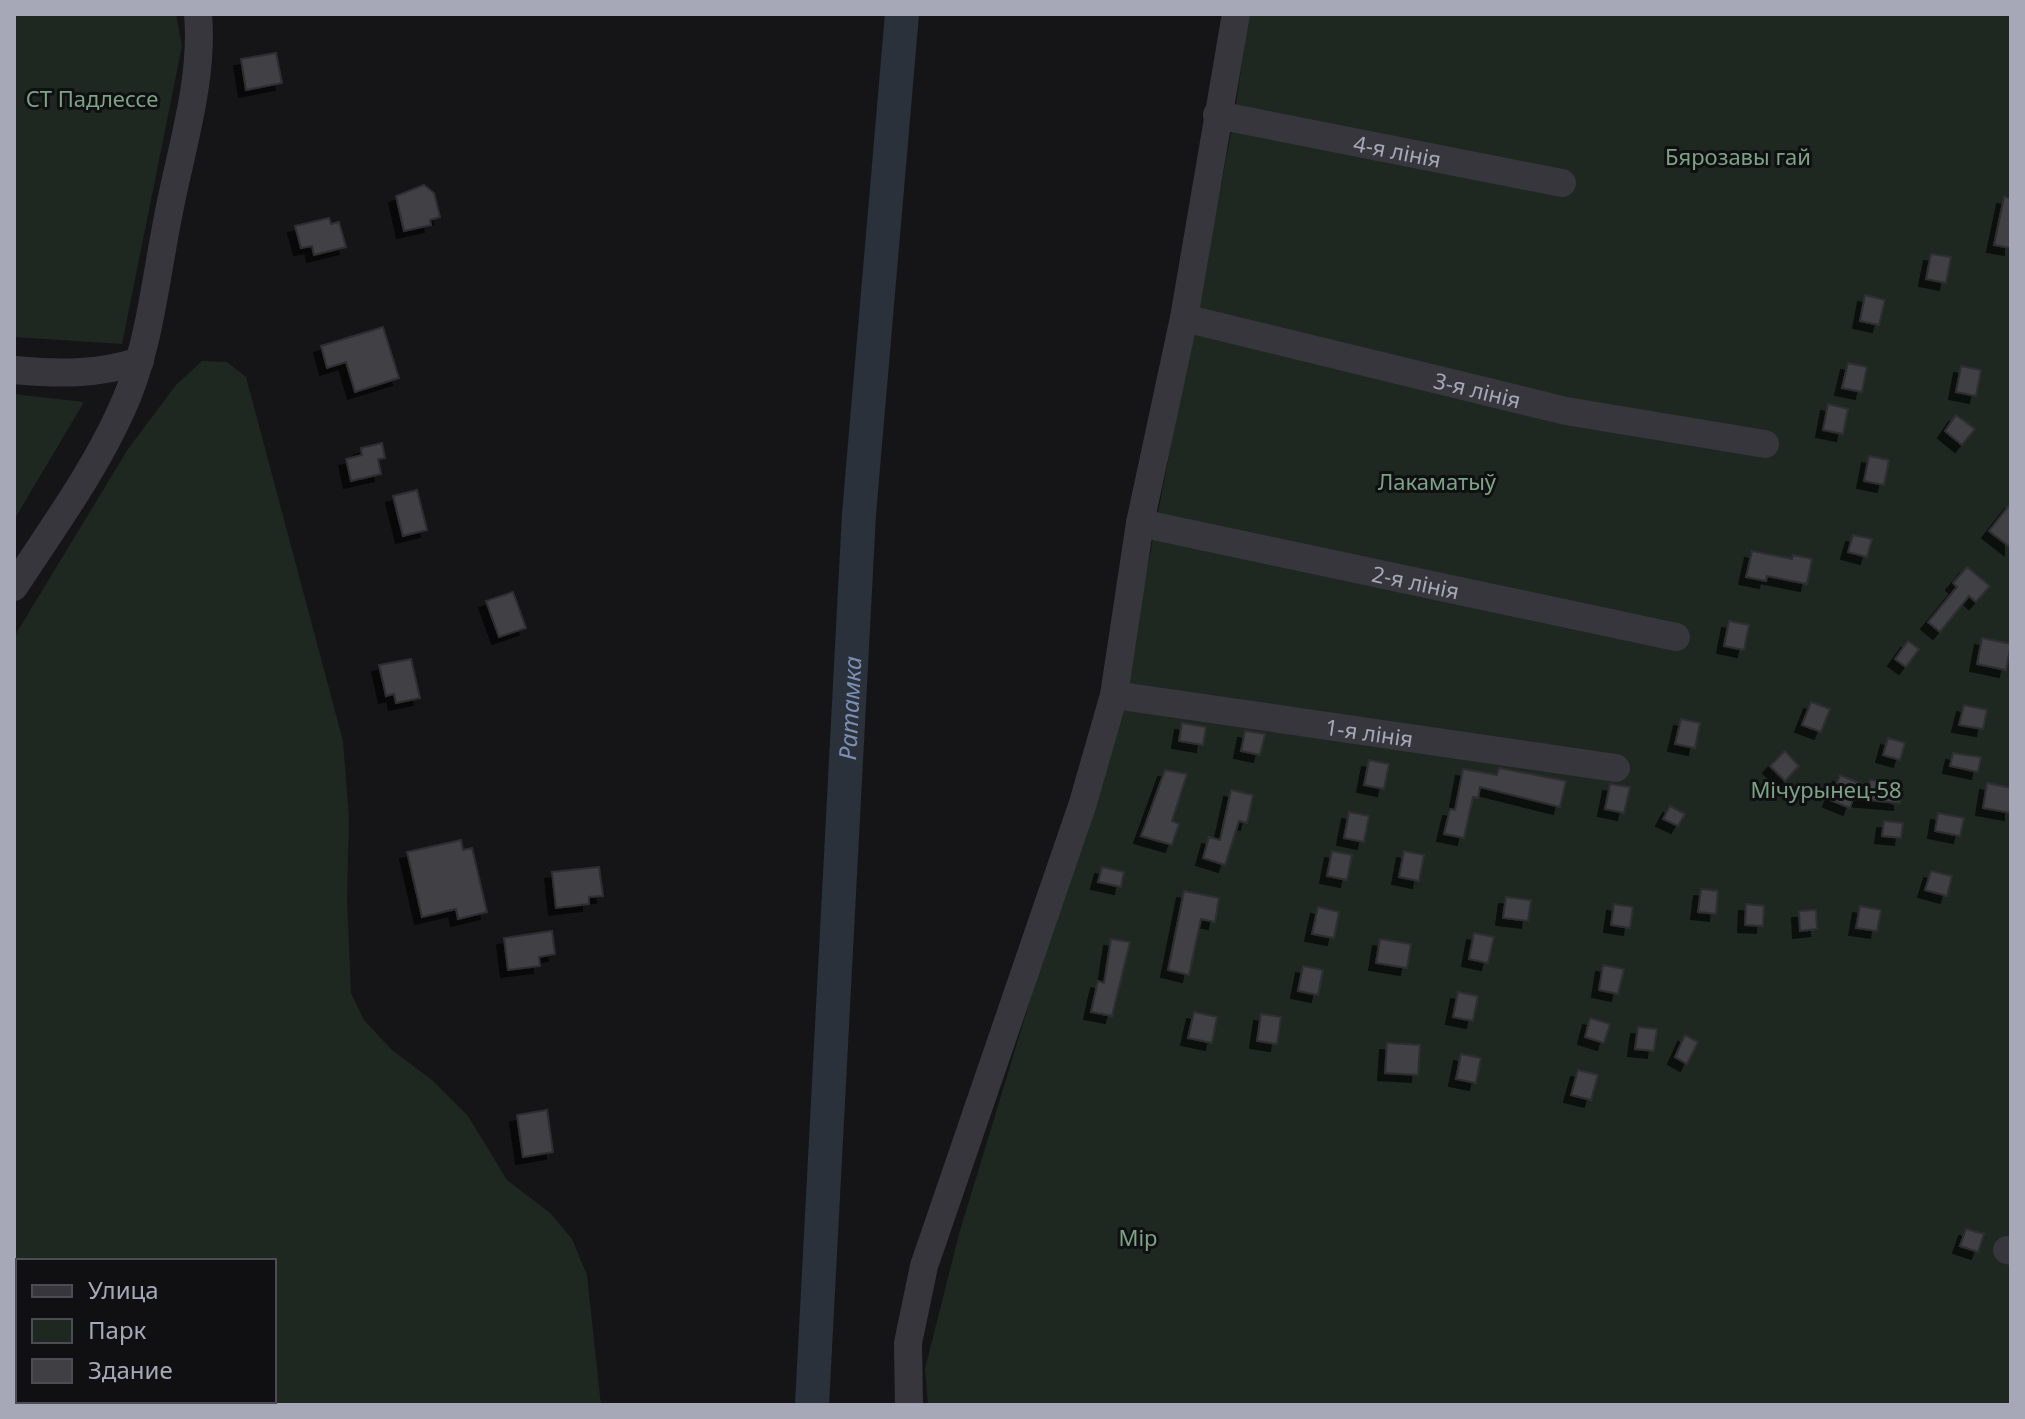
<svg xmlns="http://www.w3.org/2000/svg" width="2025" height="1419" viewBox="0 0 2025 1419" font-family="'Noto Sans',sans-serif">
<style>
.green{fill:#1f2721;fill-rule:evenodd}
.lines{fill:none;stroke-linecap:round;stroke-linejoin:round}
.river{stroke:#2a313b;stroke-width:34}
.building{fill:#3f3f44;stroke:#2f2f33;stroke-width:2;filter:url(#shadow)}
.minor{stroke:#36363c;stroke-width:28}
.labels{text-anchor:middle;dominant-baseline:central;stroke-width:6;stroke-linejoin:round;paint-order:stroke}
.park-label{font-size:22px;fill:#7ca385;stroke:#101012}
.street-label{font-size:22px;fill:#a6a8b8;stroke:#101012}
.water-label{font-size:24px;font-style:italic;fill:#7b8fb4;stroke:#101012}
</style>
<defs>
<filter id="shadow"><feDropShadow dx="-7" dy="7" stdDeviation="0" flood-color="#0009"/></filter>
</defs>
<rect width="100%" height="100%" fill="#151517"/>
<g class="green">
<path d="M14 14H176L182 46 122 344 14 337Z"/>
<path d="M1249 14H2011V1405H928L925 1369 959 1234 1123 695 1235 112Z"/>
<path d="M202 361 227 362 246 377 343 741 349 818 347 899 351 993 364 1020 392 1050 432 1080 468 1116 507 1180 550 1213 572 1239 587 1275 601 1405H14V637L128 449 176 385ZM274 1261V1401H18V1261Z"/>
<path d="M14 394 84 402 14 520Z"/>
</g>
<g class="lines">
<path class="river" id="s1" d="M812 1405 859 514 902 14"/>
</g>
<g class="building">
<path d="M276 53 282 83 246 90 241 59Z"/>
<path d="M424 185 434 193 440 217 430 220 431 225 404 231 396 196Z"/>
<path d="M2004 197 2011 198V248L1994 245Z"/>
<path d="M329 218 331 224 339 222 346 247 314 255 312 246 301 248 295 226Z"/>
<path d="M1931 254 1951 257 1946 283 1926 279Z"/>
<path d="M1865 295 1885 300 1879 325 1860 321Z"/>
<path d="M383 327 399 378 355 392 346 362 327 368 321 346Z"/>
<path d="M1848 363 1867 367 1862 392 1842 388Z"/>
<path d="M1961 366 1981 370 1976 396 1956 392Z"/>
<path d="M1828 404 1848 409 1843 434 1823 430Z"/>
<path d="M1956 415 1975 429 1962 445 1945 431Z"/>
<path d="M382 443 385 458 378 459 381 474 351 481 346 459 362 455 361 448Z"/>
<path d="M1869 456 1889 460 1884 485 1864 481Z"/>
<path d="M417 490 427 530 403 536 393 496Z"/>
<path d="M2011 503V548L1989 531Z"/>
<path d="M1853 535 1872 539 1867 557 1848 552Z"/>
<path d="M1752 551 1792 559 1793 555 1812 559 1807 584 1767 576 1766 581 1746 577Z"/>
<path d="M1967 567 1990 586 1976 602 1969 596 1940 632 1928 622 1957 587 1953 583Z"/>
<path d="M513 592 526 628 499 637 486 601Z"/>
<path d="M1729 621 1749 625 1744 650 1724 646Z"/>
<path d="M1982 638 2011 644 2006 670 1977 664Z"/>
<path d="M1908 641 1919 649 1906 667 1895 659Z"/>
<path d="M411 659 420 698 396 703 394 694 386 696 379 665Z"/>
<path d="M1811 702 1830 709 1821 732 1802 725Z"/>
<path d="M1964 705 1987 710 1983 729 1959 725Z"/>
<path d="M1681 719 1700 723 1695 748 1675 744Z"/>
<path d="M1182 723 1206 727 1203 745 1179 741Z"/>
<path d="M1245 731 1265 734 1260 755 1241 751Z"/>
<path d="M1888 738 1905 743 1900 760 1883 755Z"/>
<path d="M1785 751 1799 766 1785 781 1770 766Z"/>
<path d="M1953 753 1981 757 1978 772 1950 766Z"/>
<path d="M1369 760 1389 764 1384 789 1364 785Z"/>
<path d="M1499 768 1566 781 1560 807 1480 787 1478 798 1473 797 1464 838 1444 834 1450 809 1455 810 1463 769 1497 775Z"/>
<path d="M1165 770 1187 774 1172 821 1179 824 1172 845 1141 836Z"/>
<path d="M1840 775 1869 787 1870 780 1886 782 1885 793 1900 799V803L1853 799 1850 808 1830 800Z"/>
<path d="M1987 783 2011 788V813L1983 808Z"/>
<path d="M1610 784 1630 787 1624 813 1605 809Z"/>
<path d="M1231 790 1253 795 1247 823 1239 821 1225 865 1203 858 1209 837 1220 840Z"/>
<path d="M1670 806 1685 814 1678 826 1663 819Z"/>
<path d="M1349 812 1369 816 1364 842 1344 838Z"/>
<path d="M1938 813 1964 818 1960 836 1935 831Z"/>
<path d="M1884 821 1903 823 1901 838 1882 836Z"/>
<path d="M461 840 463 850 472 848 487 912 458 919 456 909 422 917 407 852Z"/>
<path d="M1332 851 1352 855 1347 880 1327 876Z"/>
<path d="M1404 851 1424 855 1419 881 1399 877Z"/>
<path d="M599 867 603 896 589 897V904L556 908 552 872Z"/>
<path d="M1102 867 1124 872 1121 887 1098 882Z"/>
<path d="M1931 871 1952 876 1947 896 1925 890Z"/>
<path d="M1701 889 1718 891 1716 914 1698 912Z"/>
<path d="M1184 891 1219 898 1215 922 1201 919 1189 975 1168 970Z"/>
<path d="M1506 897 1531 900 1528 921 1503 918Z"/>
<path d="M1614 904 1633 907 1630 928 1611 925Z"/>
<path d="M1746 904 1764 906 1763 926 1745 925Z"/>
<path d="M1860 906 1881 910 1877 931 1856 928Z"/>
<path d="M1318 907 1339 912 1334 938 1312 934Z"/>
<path d="M1816 910 1817 929 1800 931 1799 911Z"/>
<path d="M552 931 555 954 539 957 540 966 508 970 504 938Z"/>
<path d="M1474 933 1494 937 1488 963 1469 959Z"/>
<path d="M1111 939 1130 942 1112 1016 1091 1012 1098 981 1104 983Z"/>
<path d="M1380 939 1411 944 1407 968 1376 963Z"/>
<path d="M1603 965 1624 969 1618 994 1599 990Z"/>
<path d="M1303 966 1323 970 1318 995 1298 991Z"/>
<path d="M1458 992 1478 996 1473 1021 1453 1017Z"/>
<path d="M1194 1012 1217 1017 1212 1043 1188 1038Z"/>
<path d="M1261 1014 1281 1017 1277 1044 1257 1041Z"/>
<path d="M1590 1018 1610 1024 1604 1043 1585 1037Z"/>
<path d="M1638 1027 1657 1029 1654 1051 1635 1049Z"/>
<path d="M1685 1035 1698 1042 1687 1064 1675 1057Z"/>
<path d="M1387 1043 1420 1045 1418 1075 1385 1073Z"/>
<path d="M1461 1054 1481 1058 1476 1083 1456 1079Z"/>
<path d="M1578 1070 1598 1075 1591 1100 1571 1095Z"/>
<path d="M547 1110 553 1152 523 1157 517 1115Z"/>
<path d="M1966 1229 1984 1234 1978 1252 1960 1246Z"/>
</g>
<g class="lines">
<g class="minor">
<path id="s2" d="M1217 115 1562 183"/>
<path id="s3" d="M1184 318 1566 411 1765 444"/>
<path d="M14 370C59 374 96 375 140 361"/>
<path id="s4" d="M1140 523 1676 637"/>
<path d="M14 587C51 530 93 473 121 411 149 352 155 281 168 217 180 152 204 81 198 14"/>
<path id="s5" d="M1114 695 1616 768"/>
<path d="M2007 1250 2011 1251"/>
<path d="M909 1405 908 1343 924 1266 1083 803 1114 695 1140 523 1184 318 1236 14"/>
</g>
</g>
<g class="labels">
<g class="park-label">
<text x="92" y="98">СТ Падлессе</text>
<text x="1738" y="156">Бярозавы гай</text>
<text x="1437" y="481">Лакаматыў</text>
<text x="1826" y="789">Мічурынец-58</text>
<text x="1138" y="1237">Мір</text>
</g>
<g class="street-label">
<text stroke="none"><textPath href="#s2" startOffset="184">4-я лінія</textPath></text>
<text stroke="none"><textPath href="#s3" startOffset="302">3-я лінія</textPath></text>
<text stroke="none"><textPath href="#s4" startOffset="282">2-я лінія</textPath></text>
<text stroke="none"><textPath href="#s5" startOffset="258">1-я лінія</textPath></text>
</g>
<g class="water-label">
<text stroke="none"><textPath href="#s1" startOffset="698">Ратамка</textPath></text>
</g>
</g>
<rect width="2025" height="1419" fill="none" stroke="#a6a8b8" stroke-width="32"/>
<rect x="16" y="1259" width="260" height="144" fill="#101012" stroke="#4c4d54" stroke-width="2"/>
<rect x="32" y="1285" width="40" height="12" fill="#36363c" stroke="#4c4d54" stroke-width="2"/>
<text x="88" y="1299" font-size="24" fill="#a6a8b8">Улица</text>
<rect x="32" y="1319" width="40" height="24" fill="#1f2721" stroke="#4c4d54" stroke-width="2"/>
<text x="88" y="1339" font-size="24" fill="#a6a8b8">Парк</text>
<rect x="32" y="1359" width="40" height="24" fill="#3f3f44" stroke="#4c4d54" stroke-width="2"/>
<text x="88" y="1379" font-size="24" fill="#a6a8b8">Здание</text>
</svg>
